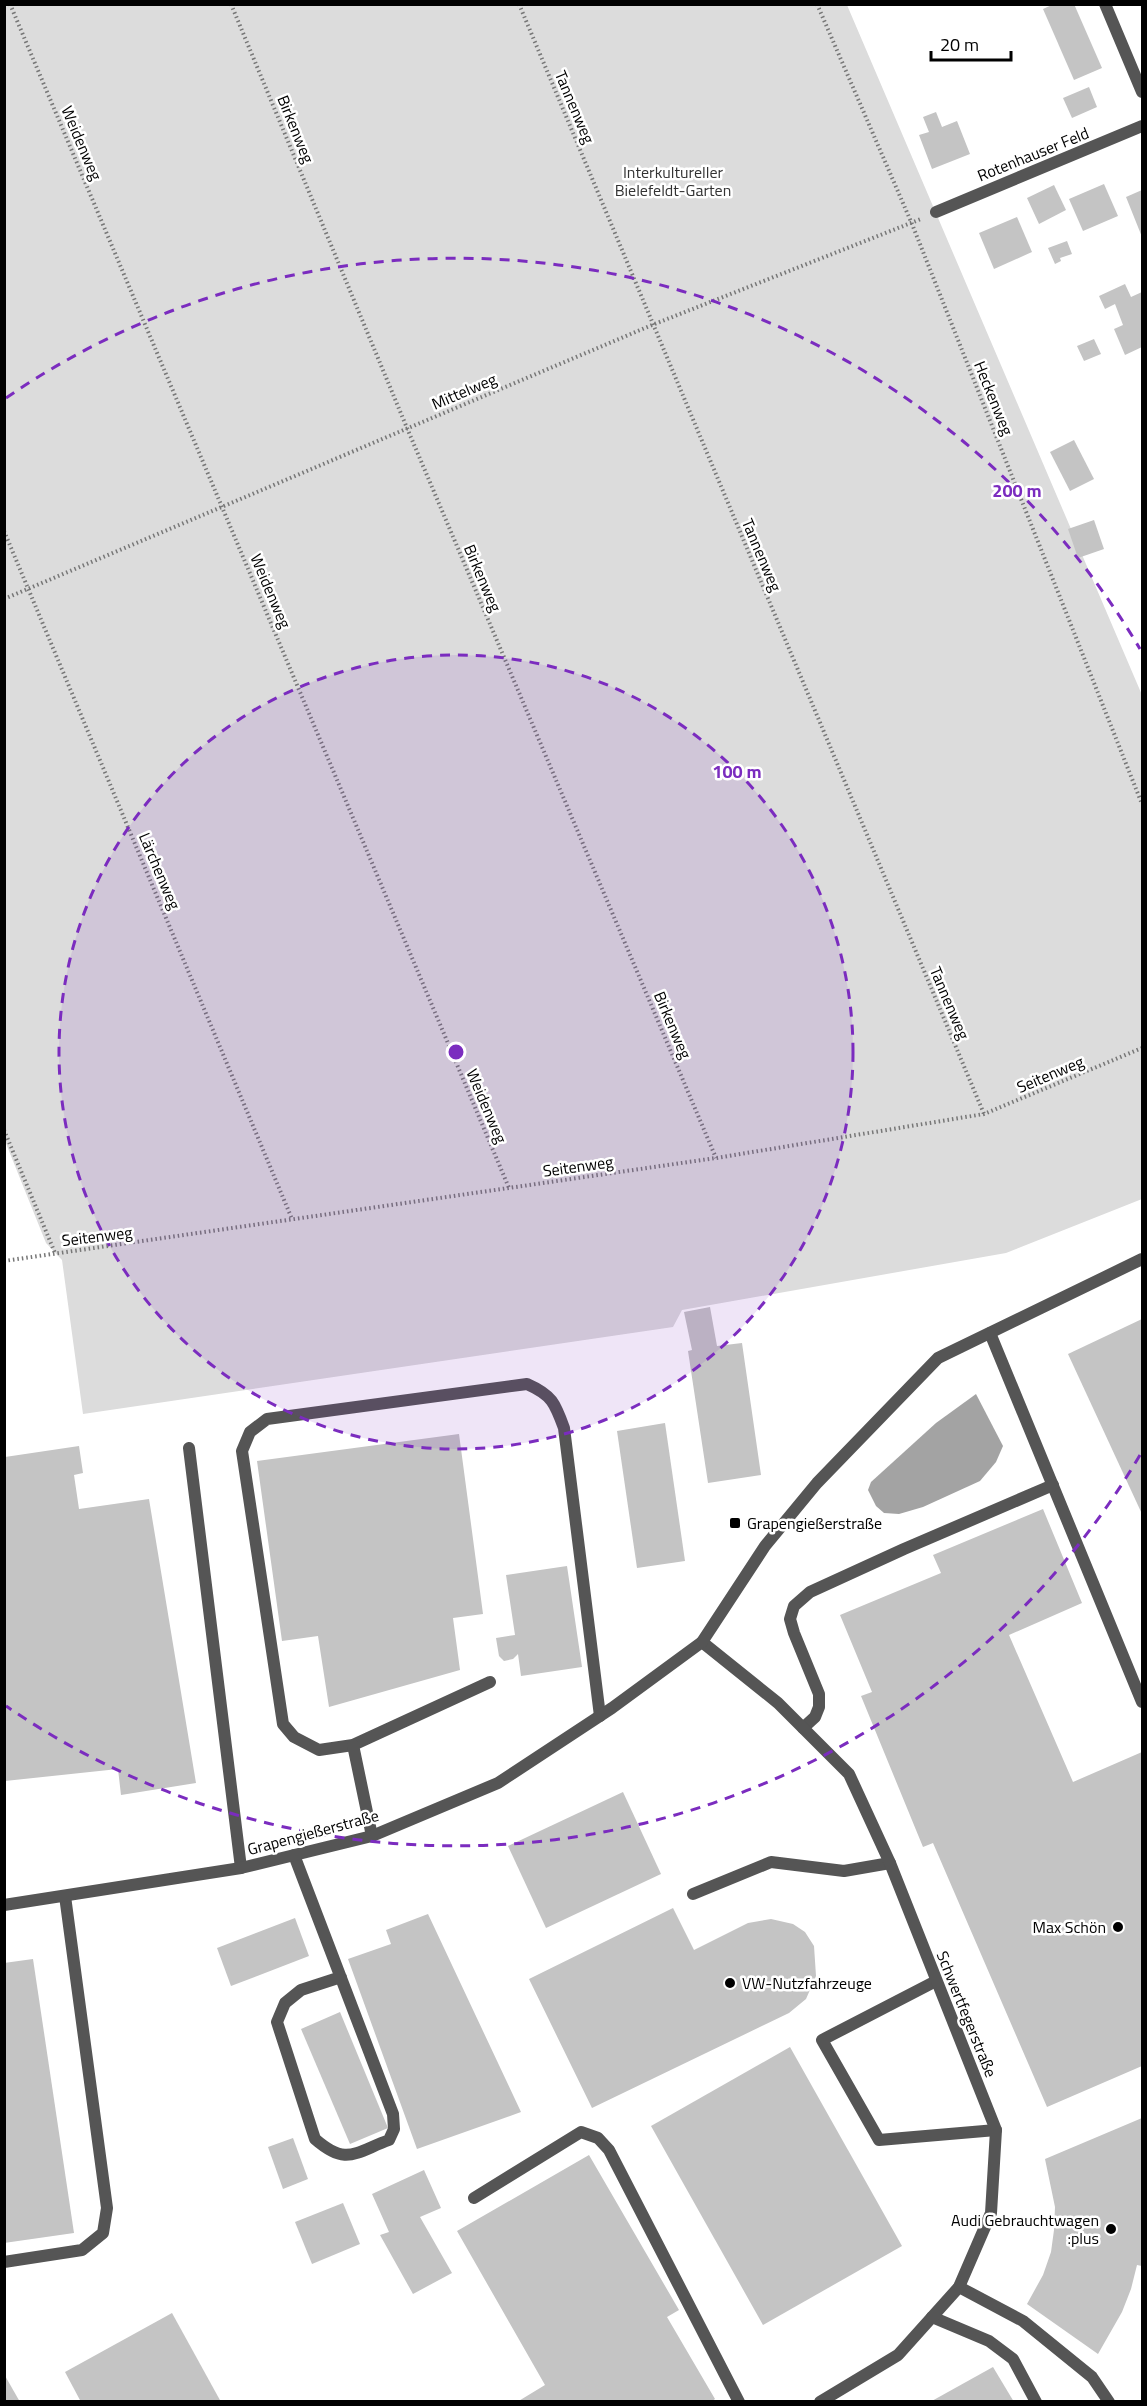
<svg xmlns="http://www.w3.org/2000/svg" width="1147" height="2406" viewBox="0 0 1147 2406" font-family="'Titillium Web',sans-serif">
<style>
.green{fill:#dcdcdc}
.water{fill:#a3a3a3}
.building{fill:#c4c4c4}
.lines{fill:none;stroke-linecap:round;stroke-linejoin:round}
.path{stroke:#777;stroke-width:4;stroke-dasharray:1.5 3;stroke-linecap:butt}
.service{stroke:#555;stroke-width:12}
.minor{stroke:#555;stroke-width:12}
.ring{fill:none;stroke:#7b2cbf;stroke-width:3;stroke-dasharray:10 8}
.poi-dot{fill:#000;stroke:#fff;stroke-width:2}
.labels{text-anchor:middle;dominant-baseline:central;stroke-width:5;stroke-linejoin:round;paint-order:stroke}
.street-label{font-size:16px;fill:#000;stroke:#fff}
.park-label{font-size:16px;fill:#333;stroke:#fff}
.poi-label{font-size:16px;fill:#000;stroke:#fff;text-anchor:start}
.centre{fill:#7b2cbf;stroke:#fff;stroke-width:3}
.ring-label{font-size:18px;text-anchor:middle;font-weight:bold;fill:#7b2cbf;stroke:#fff;stroke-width:5;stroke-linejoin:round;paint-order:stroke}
</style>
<rect width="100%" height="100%" fill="#fff"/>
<path class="green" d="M4 5H847L1142 695V1199L1006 1253 682 1310 673 1327 83 1414 62 1260 46 1243 5 1141Z"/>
<path class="water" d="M976 1394 1003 1446 996 1462 980 1481 923 1507 899 1514 884 1513 876 1506 868 1490 871 1482 936 1423Z"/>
<g class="building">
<path d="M1054 4H1074L1102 68 1074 80 1043 9Z"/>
<path d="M1089 87 1097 107 1072 118 1063 98Z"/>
<path d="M936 112 942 127 957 121 970 154 932 169 919 135 929 132 923 117Z"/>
<path d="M1104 184 1118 216 1083 231 1069 199Z"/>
<path d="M1054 185 1066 210 1039 224 1027 198Z"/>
<path d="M1142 190V237L1126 197Z"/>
<path d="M1017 217 1032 252 994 269 979 233Z"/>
<path d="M1067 241 1072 254 1060 258 1061 261 1055 264 1048 248Z"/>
<path d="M1125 284 1131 297 1142 292V347L1125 355 1114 329 1123 325 1115 304 1105 309 1099 296Z"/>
<path d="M1094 339 1101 354 1084 361 1077 346Z"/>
<path d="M1074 440 1094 479 1070 491 1050 452Z"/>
<path d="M1094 520 1104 549 1078 558 1068 529Z"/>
<path d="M710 1307 717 1346 742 1343 761 1475 708 1483 688 1351 692 1350 684 1312Z"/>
<path d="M1142 1319V1514L1068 1354Z"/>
<path d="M665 1423 685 1561 637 1568 617 1431Z"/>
<path d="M459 1434 483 1614 453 1618 460 1670 329 1707 318 1636 282 1641 257 1461Z"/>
<path d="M79 1446 83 1473 74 1475 79 1509 149 1499 196 1783 121 1795 118 1769 5 1781V1457Z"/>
<path d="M1043 1509 1082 1603 1009 1635 1073 1782 1142 1752V2066L1047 2107 933 1843 923 1847 861 1696 872 1692 840 1615 941 1573 933 1555Z"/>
<path d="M567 1566 582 1667 521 1676 518 1654 513 1659 504 1661 499 1656 496 1638 515 1635 506 1575Z"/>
<path d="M623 1792 661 1874 546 1928 508 1846Z"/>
<path d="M673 1908 694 1950 748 1923 771 1919 793 1924 805 1932 814 1946 816 1976 806 1999 789 2013 592 2108 529 1979Z"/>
<path d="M428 1914 521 2112 417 2149 348 1959 391 1944 386 1930Z"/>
<path d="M295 1918 309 1956 231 1986 217 1948Z"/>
<path d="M33 1959 74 2233 4 2243V1963Z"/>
<path d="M340 2012 388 2128 350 2144 301 2029Z"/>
<path d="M790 2047 902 2246 763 2325 651 2126Z"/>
<path d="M1142 2118V2266L1137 2265 1131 2289 1122 2312 1098 2354 1027 2304 1043 2275 1051 2252 1054 2230 1055 2207 1045 2159Z"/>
<path d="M293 2138 308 2179 283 2189 268 2147Z"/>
<path d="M589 2155 679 2310 667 2317 715 2399 711 2402H517L545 2385 457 2231Z"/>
<path d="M424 2170 441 2208 420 2217 452 2273 413 2294 380 2235 389 2232 372 2194Z"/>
<path d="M343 2203 360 2244 312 2264 295 2222Z"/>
<path d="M172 2313 221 2402H81L65 2372Z"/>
<path d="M993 2367 1014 2402H930Z"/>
<path d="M4 2374 20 2402H4Z"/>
</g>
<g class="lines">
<g class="path">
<path d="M10 4 509 1188"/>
<path d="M231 4 407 428 716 1158"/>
<path d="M519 4 984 1114"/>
<path d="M817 4 912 224 1142 804"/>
<path d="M4 531 292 1219"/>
<path d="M4 599 652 325 921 219"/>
<path d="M4 1130 55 1253"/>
<path d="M4 1261 716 1158 984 1114 1142 1048"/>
</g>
<g class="service">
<path d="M990 1333 1142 1702"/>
<path d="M189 1448 241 1868"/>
<path d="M490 1682 353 1745 319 1750 294 1737 283 1724 242 1451 250 1432 267 1419 527 1384C552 1395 555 1403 564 1428L600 1716"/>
<path d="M803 1728 815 1717 819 1707V1694L794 1633 790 1619 794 1606 810 1592 904 1549 1053 1485"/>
<path d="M353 1745 372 1836"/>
<path d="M294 1855 393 2114 394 2129 389 2140C354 2153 346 2166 315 2139L277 2022 285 2003 301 1990 341 1977"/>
<path d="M693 1894 771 1862 844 1871 890 1863"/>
<path d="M936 1981 822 2040 879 2140 996 2130"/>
<path d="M474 2198 581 2132 598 2138 609 2150 739 2402"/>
<path d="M4 2262 82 2250 103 2233 107 2208 65 1896"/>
<path d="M959 2287 1023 2321 1092 2377 1109 2402"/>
<path d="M932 2317 989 2341 1013 2359 1036 2402"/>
</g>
<g class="minor">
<path d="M1105 4 1142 92"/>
<path d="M936 212 1142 126"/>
<path d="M702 1642 778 1703 849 1774 890 1863 996 2130 991 2213 959 2287 898 2355 820 2402"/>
<path d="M4 1905 241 1868 372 1836 498 1783 612 1708 702 1642 765 1546 817 1483 938 1358 1142 1259"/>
</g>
</g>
<circle cx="456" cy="1052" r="397" fill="#7b2cbf" fill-opacity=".12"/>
<g class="ring">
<circle cx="456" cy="1052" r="397"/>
<path d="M1140 1455A794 794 0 0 1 6 1706M6 398A794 794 0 0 1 1140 649"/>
</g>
<g class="poi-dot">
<rect x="729" y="1517" width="12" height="12" rx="3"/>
<circle cx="1118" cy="1927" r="6"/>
<circle cx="730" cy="1983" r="6"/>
<circle cx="1111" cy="2229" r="6"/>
</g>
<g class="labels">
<g class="street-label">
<text transform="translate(575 107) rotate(67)">Tannenweg</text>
<text transform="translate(296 129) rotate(68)">Birkenweg</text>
<text transform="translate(82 143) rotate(67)">Weidenweg</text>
<text transform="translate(1033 154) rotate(-22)">Rotenhauser Feld</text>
<text transform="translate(464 391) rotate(-23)">Mittelweg</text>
<text transform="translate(994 398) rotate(68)">Heckenweg</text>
<text transform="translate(762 555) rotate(67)">Tannenweg</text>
<text transform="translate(483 578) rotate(67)">Birkenweg</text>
<text transform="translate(271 591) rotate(67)">Weidenweg</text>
<text transform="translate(160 871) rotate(67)">Lärchenweg</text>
<text transform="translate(950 1003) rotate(67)">Tannenweg</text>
<text transform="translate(673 1025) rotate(67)">Birkenweg</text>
<text transform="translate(1050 1074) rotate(-23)">Seitenweg</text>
<text transform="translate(487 1106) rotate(67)">Weidenweg</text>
<text transform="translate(578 1166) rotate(-8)">Seitenweg</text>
<text transform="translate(97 1236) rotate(-7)">Seitenweg</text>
<text transform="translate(313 1832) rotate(-15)">Grapengießerstraße</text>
<text transform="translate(967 2014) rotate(68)">Schwertfegerstraße</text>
</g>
<g class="park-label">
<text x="673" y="172">Interkultureller<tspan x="673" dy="18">Bielefeldt-Garten</tspan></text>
</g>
<g class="poi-label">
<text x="747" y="1523">Grapengießerstraße</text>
<text x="1106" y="1927" text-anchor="end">Max Schön</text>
<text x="742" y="1983">VW-Nutzfahrzeuge</text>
<text x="1099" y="2220" text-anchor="end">Audi Gebrauchtwagen<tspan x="1099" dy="18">:plus</tspan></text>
</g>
</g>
<circle cx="456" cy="1052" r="9" class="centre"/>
<g class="ring-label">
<text x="1017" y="497">200 m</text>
<text x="737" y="778">100 m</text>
</g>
<rect width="1147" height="2406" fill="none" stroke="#000000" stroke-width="12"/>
<path d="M931 51v9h80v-9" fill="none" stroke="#000000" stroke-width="3"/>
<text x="940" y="51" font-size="18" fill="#000000" stroke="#ffffff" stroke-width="4.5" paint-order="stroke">20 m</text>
</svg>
